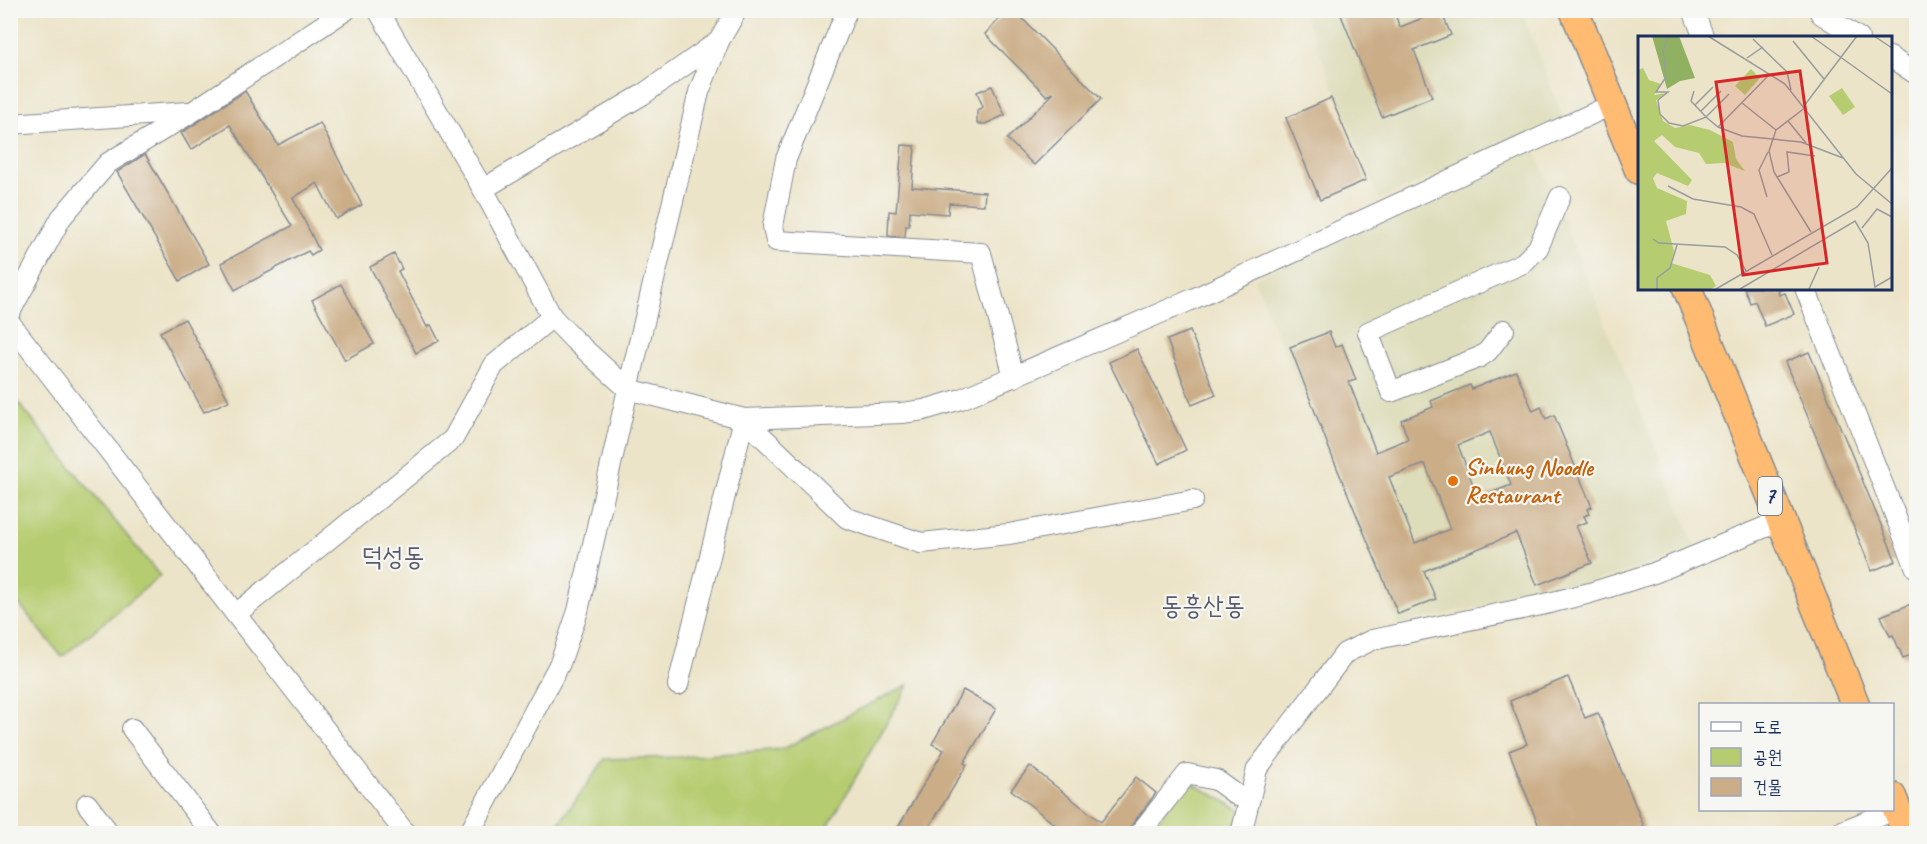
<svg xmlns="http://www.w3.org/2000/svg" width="1927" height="844" viewBox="0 0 1927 844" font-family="Caveat,'Poor Story',sans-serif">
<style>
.built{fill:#deddbb}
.green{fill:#b6cc70;stroke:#687e67;stroke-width:1.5}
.building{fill:#cbad87;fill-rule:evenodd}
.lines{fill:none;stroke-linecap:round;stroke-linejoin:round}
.minor-casing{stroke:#848a93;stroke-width:22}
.highway-casing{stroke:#848a93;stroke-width:31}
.minor{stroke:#fff;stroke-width:20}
.highway{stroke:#ffbb71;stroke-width:28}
.food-dot{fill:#e8710a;stroke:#f6f6f2;stroke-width:2}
.labels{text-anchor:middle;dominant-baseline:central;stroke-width:4.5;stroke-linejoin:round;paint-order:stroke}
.shield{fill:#f6f6f2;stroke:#5d6b8a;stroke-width:1.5}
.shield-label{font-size:22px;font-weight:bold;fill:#1b2f5e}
.food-label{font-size:24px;font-weight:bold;fill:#c56008;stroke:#f6f6f2;text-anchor:start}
.neighbourhood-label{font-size:26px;fill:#595b6c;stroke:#f6f6f2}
.inset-road{fill:none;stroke:#989c9e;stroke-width:1.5}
.view{fill:#d62828;fill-opacity:0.15;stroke:#d62828;stroke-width:3}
.inset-edge{fill:none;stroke:#1b2f5e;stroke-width:3}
</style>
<rect width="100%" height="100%" fill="#f6f6f2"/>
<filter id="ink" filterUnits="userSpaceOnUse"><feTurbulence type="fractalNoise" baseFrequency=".0167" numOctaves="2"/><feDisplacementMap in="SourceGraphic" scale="12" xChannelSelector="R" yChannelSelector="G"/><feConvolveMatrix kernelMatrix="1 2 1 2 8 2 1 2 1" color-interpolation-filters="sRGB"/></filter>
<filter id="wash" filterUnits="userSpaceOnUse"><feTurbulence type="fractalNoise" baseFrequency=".008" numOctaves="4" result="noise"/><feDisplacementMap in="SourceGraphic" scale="24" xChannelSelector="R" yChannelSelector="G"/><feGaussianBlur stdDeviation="1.35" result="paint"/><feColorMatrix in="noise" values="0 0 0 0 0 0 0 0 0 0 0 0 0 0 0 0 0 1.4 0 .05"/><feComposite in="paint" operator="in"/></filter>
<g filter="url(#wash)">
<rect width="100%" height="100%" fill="#ece4c8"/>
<g class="built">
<path d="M1303 11H1521L1564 119 1379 200Z"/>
<path d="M1534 147 1696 548 1650 565 1596 581 1397 625 1254 279Z"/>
</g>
<g class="green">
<path d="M16 400 160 576 62 657 11 594 10 404Z"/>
<path d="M909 684 824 833H552L605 759 681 757 783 749Z"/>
<path d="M1188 781 1241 810 1235 833 1148 834Z"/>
</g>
<g id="blocks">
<g class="building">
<path d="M1008 10H1014L1101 99 1034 165 1007 139 1054 93 1047 96 985 34Z"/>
<path d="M1339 10H1393L1400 27 1441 11 1451 35 1414 50 1432 97 1382 117Z"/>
<path d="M992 86 1005 115 985 124H977V110L983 107 977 92Z"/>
<path d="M245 91 278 145 320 123 362 205 336 219 317 183 293 198 319 250 311 255 308 251 235 290 221 263 292 226 230 125 191 150 181 133Z"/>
<path d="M1331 98 1366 180 1320 200 1286 118Z"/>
<path d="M902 145 915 146 912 187 985 192 984 205 949 203 948 214 910 211 909 226H906L905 237 888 236 889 211 896 212Z"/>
<path d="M145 154 209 264 180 281 117 172Z"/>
<path d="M394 254 402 269 398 271 427 327 431 325 439 341 416 353 370 267Z"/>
<path d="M341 284 374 344 345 360 312 300Z"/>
<path d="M1744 288H1785L1778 291 1779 295 1785 293 1794 314 1765 326 1755 301 1750 303Z"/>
<path d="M185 319 229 401 204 412 160 332Z"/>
<path d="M1190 331 1216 395 1192 405 1167 340Z"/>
<path d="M1329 332 1335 347 1342 344 1356 380 1349 382 1376 452 1408 439 1401 420 1433 407 1431 401 1470 385 1472 389 1516 371 1533 411 1541 407 1546 419 1554 415 1592 507 1587 509 1589 514 1584 516 1587 522 1576 526 1592 563 1537 585 1516 533 1424 571 1436 599 1398 614 1332 456 1290 347ZM1490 432 1511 485 1478 498 1458 445ZM1425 464 1450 529 1415 543 1389 477Z"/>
<path d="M1137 349 1186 450 1159 464 1109 362Z"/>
<path d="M1809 352 1896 561 1872 571 1785 362Z"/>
<path d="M1911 604 1917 618V653L1903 658 1893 635 1890 636 1881 616Z"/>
<path d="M1568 677 1585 718 1598 713 1647 834H1542L1509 751 1527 744 1510 701Z"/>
<path d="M963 690 996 709 964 763 967 765 925 834H894L944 750 932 744Z"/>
<path d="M1030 766 1101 822 1136 777 1156 793 1125 834H1067L1011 790Z"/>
</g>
</g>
</g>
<g filter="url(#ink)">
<use href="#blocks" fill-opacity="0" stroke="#848a93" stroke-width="1.5"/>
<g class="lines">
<defs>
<g id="minor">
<path d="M378 10 483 189 552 317 573 339 628 389 744 419 902 413 924 410 961 399 1193 299 1611 105"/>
<path d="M847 10 786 159 773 226 776 241 981 253 1014 377"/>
<path d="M1693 10 1704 38"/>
<path d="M1819 10 1821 14 1859 38"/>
<path d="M1890 57 1916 74"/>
<path d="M10 124 189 112"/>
<path d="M483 189 642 95 719 41"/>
<path d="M1805 288 1916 568"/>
<path d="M10 312 61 218 108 163 192 112 346 10"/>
<path d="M10 323 406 834"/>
<path d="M1504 330 1488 351 1480 357 1391 392 1368 332 1523 263 1538 248 1560 197"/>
<path d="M744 419 847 518 921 543 1009 534 1193 500"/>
<path d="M236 614 453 439 494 365 552 317"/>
<path d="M678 685 744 419"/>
<path d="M132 729 212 834"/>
<path d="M87 804 110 834"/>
<path d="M469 834 560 663 578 611 628 389 699 92 719 41 737 10"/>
<path d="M1139 834 1187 774 1216 780 1238 796 1250 798"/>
<path d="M1241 834 1257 769 1345 653 1372 640 1541 605 1590 593 1654 573 1780 521"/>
<path d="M1835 834 1897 809"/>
</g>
<g id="highway">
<path d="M1574 10 1639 170"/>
<path d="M1687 288 1855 704"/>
<path d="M1892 797 1907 834"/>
</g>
</defs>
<use href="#minor" class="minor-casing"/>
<use href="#highway" class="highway-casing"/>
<use href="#minor" class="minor"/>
<use href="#highway" class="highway"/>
</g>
</g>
<circle class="food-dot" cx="1453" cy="481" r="6"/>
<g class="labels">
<rect class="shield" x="1758" y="477" width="24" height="38" rx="4.5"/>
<g class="shield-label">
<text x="1770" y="496">7</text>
</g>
<g class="food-label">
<text x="1465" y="467">Sinhung Noodle<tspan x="1465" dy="28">Restaurant</tspan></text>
</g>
<g class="neighbourhood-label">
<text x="393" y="556">덕성동</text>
<text x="1203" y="605">동흥산동</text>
</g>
</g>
<g transform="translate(1638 36)">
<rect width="254" height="254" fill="#ece4c8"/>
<path d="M5 32 11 44 23 48 16 59 29 57 18 64 25 85 37 92 52 89 72 94 95 106 98 123 107 135 86 127 68 128 61 117 37 111 24 99 16 105 54 144 50 150 19 137 15 142 19 152 49 165 48 178 28 185 36 215 33 227 72 239 78 250 73 253H0V34ZM113 33 122 42 107 59 97 50ZM204 52 217 71 205 79 191 60Z" fill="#b6cc70"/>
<path d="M14 0H41L57 42 42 45 29 53Z" fill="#90b062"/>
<path class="inset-road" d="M30 0 25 16 28 41 18 56H30L20 64 22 78 31 87 45 90 68 81 80 91 104 100 163 106 205 122M70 0 147 48 218 138 254 168M173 0 254 58M236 0 254 12M115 3 149 36 153 54M155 5 186 43M109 22 125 11M56 55 53 65 68 81 91 58M104 67 138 94M57 69 75 51M166 70 219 0M168 71 138 94 131 115 136 136 173 196M63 75 83 55M150 85 168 107M80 91 130 40M139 141 151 136 149 116 177 120M30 150 55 163 103 171 116 178 134 219M129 161 121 134 130 116M224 192 239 173 254 181M15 203 21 207 87 211 99 219 108 235M19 253V242L32 232 39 209M78 253 219 171 254 132M102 253 217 185 230 207 237 251 254 241M171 253 181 231"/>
<path class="view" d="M162 35 189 227 105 239 78 46Z"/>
<rect width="254" height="254" class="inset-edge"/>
</g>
<rect width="1927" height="844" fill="none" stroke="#f6f6f2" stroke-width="36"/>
<rect x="1699" y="703" width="195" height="108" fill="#f6f6f2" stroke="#9ea6b7" stroke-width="1.5"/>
<rect x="1711" y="722" width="30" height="9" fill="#ffffff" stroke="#9ea6b7" stroke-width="1.5"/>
<text x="1753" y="733" font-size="18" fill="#1b2f5e">도로</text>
<rect x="1711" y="748" width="30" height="18" fill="#b6cc70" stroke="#9ea6b7" stroke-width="1.5"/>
<text x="1753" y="763" font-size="18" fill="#1b2f5e">공원</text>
<rect x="1711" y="778" width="30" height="18" fill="#cbad87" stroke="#9ea6b7" stroke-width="1.5"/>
<text x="1753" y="793" font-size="18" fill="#1b2f5e">건물</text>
</svg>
